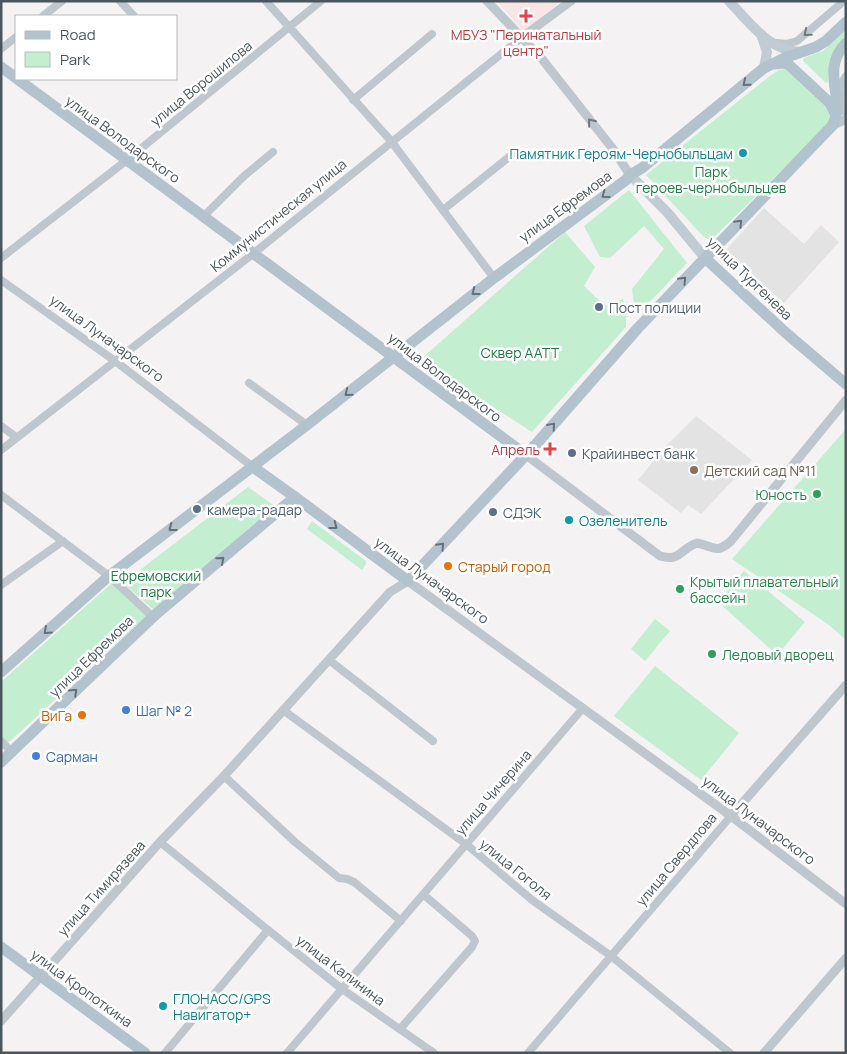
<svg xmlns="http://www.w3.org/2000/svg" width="847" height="1054" viewBox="0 0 847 1054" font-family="Manrope,sans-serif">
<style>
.education{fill:#e4e3e3}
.medical{fill:#fae5e5}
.green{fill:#c4eed0}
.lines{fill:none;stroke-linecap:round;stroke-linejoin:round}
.minor{stroke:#bec7cd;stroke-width:8}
.tertiary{stroke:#bec7cd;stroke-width:9}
.secondary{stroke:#c1cbd4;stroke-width:10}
.primary{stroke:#b3c3ce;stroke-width:11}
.oneway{stroke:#6d787f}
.oneway2{stroke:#64717a}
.health-dot{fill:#e0444e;stroke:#fff;stroke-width:2}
.culture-dot{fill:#0f9aa8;stroke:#fff;stroke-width:2}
.service-dot{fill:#5c6f8a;stroke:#fff;stroke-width:2}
.education-dot{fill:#8d6e63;stroke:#fff;stroke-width:2}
.leisure-dot{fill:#2e9e5b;stroke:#fff;stroke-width:2}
.food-dot{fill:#e8710a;stroke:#fff;stroke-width:2}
.shop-dot{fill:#3f7fe0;stroke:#fff;stroke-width:2}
.labels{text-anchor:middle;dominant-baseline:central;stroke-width:5;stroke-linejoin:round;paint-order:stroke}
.health-label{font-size:14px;fill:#be3a42;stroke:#fff}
.street-label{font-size:14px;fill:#4a565e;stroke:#fff}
.culture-label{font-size:14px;fill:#0d838f;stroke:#fff;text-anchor:start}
.park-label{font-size:14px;fill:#1d7d45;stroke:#fff}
.service-label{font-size:14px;fill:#4e5e75;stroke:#fff;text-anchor:start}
.education-label{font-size:14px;fill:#785e54;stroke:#fff;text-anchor:start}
.leisure-label{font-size:14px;fill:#27864d;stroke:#fff;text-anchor:start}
.food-label{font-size:14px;fill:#c56008;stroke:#fff;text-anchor:start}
.shop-label{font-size:14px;fill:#366cbe;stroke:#fff;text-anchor:start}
</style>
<rect width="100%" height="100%" fill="#f4f2f2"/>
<g class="education">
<path d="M764 208 804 244 821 225 839 242 784 303 726 250Z"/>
<path d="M696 416 752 460 701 514 688 505 681 513 638 480 665 447Z"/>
</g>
<path class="medical" d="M497 1H561L524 32Z"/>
<g class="green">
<path d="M846 30V37C832 53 829 61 828 82L826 83 803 61 804 58 823 51Z"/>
<path d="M786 69 832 110 830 123 710 241 704 237 646 175 771 75 779 70Z"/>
<path d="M629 190 687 263 642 310 634 304 632 289 664 249 644 226 610 258 600 257 584 226Z"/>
<path d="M565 232 595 267 584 286 605 306 623 299 626 314V327L532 432 420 360Z"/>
<path d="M846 429V640L829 625 732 559Z"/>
<path d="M248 487 276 507 155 611 123 583Z"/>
<path d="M312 521 366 561V564L362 570 307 529Z"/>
<path d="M744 571 805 622 777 655 718 602Z"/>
<path d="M112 583 147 615 8 743 1 736V682Z"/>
<path d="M655 619 670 631 645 661 631 649Z"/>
<path d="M655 666 739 733 701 780 614 716Z"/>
</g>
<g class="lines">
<g class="minor">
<path d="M120 1 134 16"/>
<path d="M266 1 391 141 494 278"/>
<path d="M43 16 62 1"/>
<path d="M777 43 786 44 797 41 844 1"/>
<path d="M1 49 16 37"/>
<path d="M846 76C838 87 840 96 846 107"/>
<path d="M353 100 432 34"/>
<path d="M443 210 515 152"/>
<path d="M204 216 244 176 273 152"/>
<path d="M1 258 127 160 321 1"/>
<path d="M1 280 115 361 253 467"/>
<path d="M249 383 307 425"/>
<path d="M1 426 16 437"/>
<path d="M1 450 254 253 521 38"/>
<path d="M1 495 109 576 153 617"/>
<path d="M1 585 63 541"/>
<path d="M329 660 433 741"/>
<path d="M283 710 466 844 532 900 611 956 730 1053"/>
<path d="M1 741 12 752"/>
<path d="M224 776 295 842 339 878 347 879 354 882 401 921"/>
<path d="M160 842 268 930 342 989 434 1053"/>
<path d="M400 1029 472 947 475 941 472 936 424 895"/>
<path d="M165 1053 268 930"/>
<path d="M287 1053 583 708"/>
<path d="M528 1053 731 816"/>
</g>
<g class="tertiary">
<path d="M487 1 542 59 613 149 630 175"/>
<path d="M521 38 571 1"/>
<path d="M837 103 846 112"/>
<path d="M832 126 846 119"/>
<path d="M526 455 660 556C680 562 680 549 697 543 714 546 715 555 731 541L846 400"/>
<path d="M731 816 846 685"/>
<path d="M1 1021 160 842 224 776 390 592 408 581 731 816 846 904"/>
<path d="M764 1053 846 958"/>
</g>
<g class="secondary">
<path d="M729 1C749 22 770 52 801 52"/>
<path d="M761 34 767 52 764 68"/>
<path d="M630 175 667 212 705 258"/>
</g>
<g class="primary">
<path d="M775 64 783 63 788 64 830 103 836 115"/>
<path d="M1 67 526 455"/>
<path d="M705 258 786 333 846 384"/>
<path d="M253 467 295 497 408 581 538 442 638 328 832 126C847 99 819 71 846 43"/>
<path d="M1 672 109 576 307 425 494 278 626 180 630 175 642 168 764 68 787 57 816 47 826 41 846 22"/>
<path d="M1 762 155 615 295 497"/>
<path d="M1 947 145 1053"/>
</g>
</g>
<defs><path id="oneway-chevron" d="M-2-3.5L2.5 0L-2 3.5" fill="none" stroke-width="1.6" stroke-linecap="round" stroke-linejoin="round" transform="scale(1.25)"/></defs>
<g class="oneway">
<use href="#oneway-chevron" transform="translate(807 33) rotate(140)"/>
<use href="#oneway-chevron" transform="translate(591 122) rotate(-129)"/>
</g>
<g class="oneway2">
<use href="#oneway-chevron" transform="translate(746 83) rotate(141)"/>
<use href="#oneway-chevron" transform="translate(605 195) rotate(144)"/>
<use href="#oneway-chevron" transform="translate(739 223) rotate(-46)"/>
<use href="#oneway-chevron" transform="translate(683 280) rotate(-47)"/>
<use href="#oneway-chevron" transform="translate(475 292) rotate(142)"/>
<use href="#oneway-chevron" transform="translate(348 393) rotate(141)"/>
<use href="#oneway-chevron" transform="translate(552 426) rotate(-49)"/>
<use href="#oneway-chevron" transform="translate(334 526) rotate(37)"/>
<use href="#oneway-chevron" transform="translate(172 528) rotate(143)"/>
<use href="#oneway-chevron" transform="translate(441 546) rotate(-47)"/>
<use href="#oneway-chevron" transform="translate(221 560) rotate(-40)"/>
<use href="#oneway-chevron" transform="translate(47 631) rotate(138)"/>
<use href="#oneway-chevron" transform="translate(74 692) rotate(-44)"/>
</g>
<g class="health-dot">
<path d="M523.5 8.5h5v5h5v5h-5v5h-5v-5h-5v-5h5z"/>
<path d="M547.5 441.5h5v5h5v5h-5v5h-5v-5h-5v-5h5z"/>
</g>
<g class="culture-dot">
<circle cx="743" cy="153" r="5"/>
<circle cx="569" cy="520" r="5"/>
<circle cx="163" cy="1006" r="5"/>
</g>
<g class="service-dot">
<circle cx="599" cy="307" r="5"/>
<circle cx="572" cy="453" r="5"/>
<circle cx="197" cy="509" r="5"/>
<circle cx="493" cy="512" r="5"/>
</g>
<circle class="education-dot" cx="694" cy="470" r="5"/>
<g class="leisure-dot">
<circle cx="817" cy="494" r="5"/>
<circle cx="680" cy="589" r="5"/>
<circle cx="712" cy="654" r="5"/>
</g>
<g class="food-dot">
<circle cx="448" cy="566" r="5"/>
<circle cx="82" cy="715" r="5"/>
</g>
<g class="shop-dot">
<circle cx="126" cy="710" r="5"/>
<circle cx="36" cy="756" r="5"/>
</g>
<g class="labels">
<g class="health-label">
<text x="526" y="34">МБУЗ "Перинатальный<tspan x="526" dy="16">центр"</tspan></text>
<text x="540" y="449" text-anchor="end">Апрель</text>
</g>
<g class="street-label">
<text transform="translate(201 83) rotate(-39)">улица Ворошилова</text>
<text transform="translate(123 139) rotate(36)">улица Володарского</text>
<text transform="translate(565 206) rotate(-36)">улица Ефремова</text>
<text transform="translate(278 215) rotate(-39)">Коммунистическая улица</text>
<text transform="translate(750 278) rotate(44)">улица Тургенева</text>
<text transform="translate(107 338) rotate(36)">улица Луначарского</text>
<text transform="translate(445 377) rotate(37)">улица Володарского</text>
<text transform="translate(432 580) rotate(36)">улица Луначарского</text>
<text transform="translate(91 656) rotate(-44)">улица Ефремова</text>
<text transform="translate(493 792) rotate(-49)">улица Чичерина</text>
<text transform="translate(759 820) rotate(37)">улица Луначарского</text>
<text transform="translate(676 859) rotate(-50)">улица Свердлова</text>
<text transform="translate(516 869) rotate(39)">улица Гоголя</text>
<text transform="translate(101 888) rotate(-48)">улица Тимирязева</text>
<text transform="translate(341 970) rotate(37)">улица Калинина</text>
<text transform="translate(82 988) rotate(36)">улица Кропоткина</text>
</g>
<g class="culture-label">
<text x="733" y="153" text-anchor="end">Памятник Героям-Чернобыльцам</text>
<text x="579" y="520">Озеленитель</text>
<text x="173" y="998">ГЛОНАСС/GPS<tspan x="173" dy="16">Навигатор+</tspan></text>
</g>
<g class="park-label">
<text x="711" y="171">Парк<tspan x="711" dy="16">героев-чернобыльцев</tspan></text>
<text x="520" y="352">Сквер ААТТ</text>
<text x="156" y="575">Ефремовский<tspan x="156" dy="16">парк</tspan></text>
</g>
<g class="service-label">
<text x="609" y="307">Пост полиции</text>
<text x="582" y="453">Крайинвест банк</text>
<text x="207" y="509">камера-радар</text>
<text x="503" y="512">СДЭК</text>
</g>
<g class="education-label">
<text x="704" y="470">Детский сад №11</text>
</g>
<g class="leisure-label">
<text x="807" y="494" text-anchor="end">Юность</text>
<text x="690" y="581">Крытый плавательный<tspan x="690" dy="16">бассейн</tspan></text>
<text x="722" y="654">Ледовый дворец</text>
</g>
<g class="food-label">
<text x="458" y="566">Старый город</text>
<text x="72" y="715" text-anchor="end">ВиГа</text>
</g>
<g class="shop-label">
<text x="136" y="710">Шаг № 2</text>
<text x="46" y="756">Сарман</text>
</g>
</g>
<rect width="847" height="1054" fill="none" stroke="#4a565e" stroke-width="5"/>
<rect x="15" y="15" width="162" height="65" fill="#ffffff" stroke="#b7bbbf"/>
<rect x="25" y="31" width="25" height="8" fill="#b3c3ce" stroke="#b7bbbf"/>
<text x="60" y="40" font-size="15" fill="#4a565e">Road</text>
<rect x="25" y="52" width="25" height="15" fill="#c4eed0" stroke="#b7bbbf"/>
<text x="60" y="65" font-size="15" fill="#4a565e">Park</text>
</svg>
